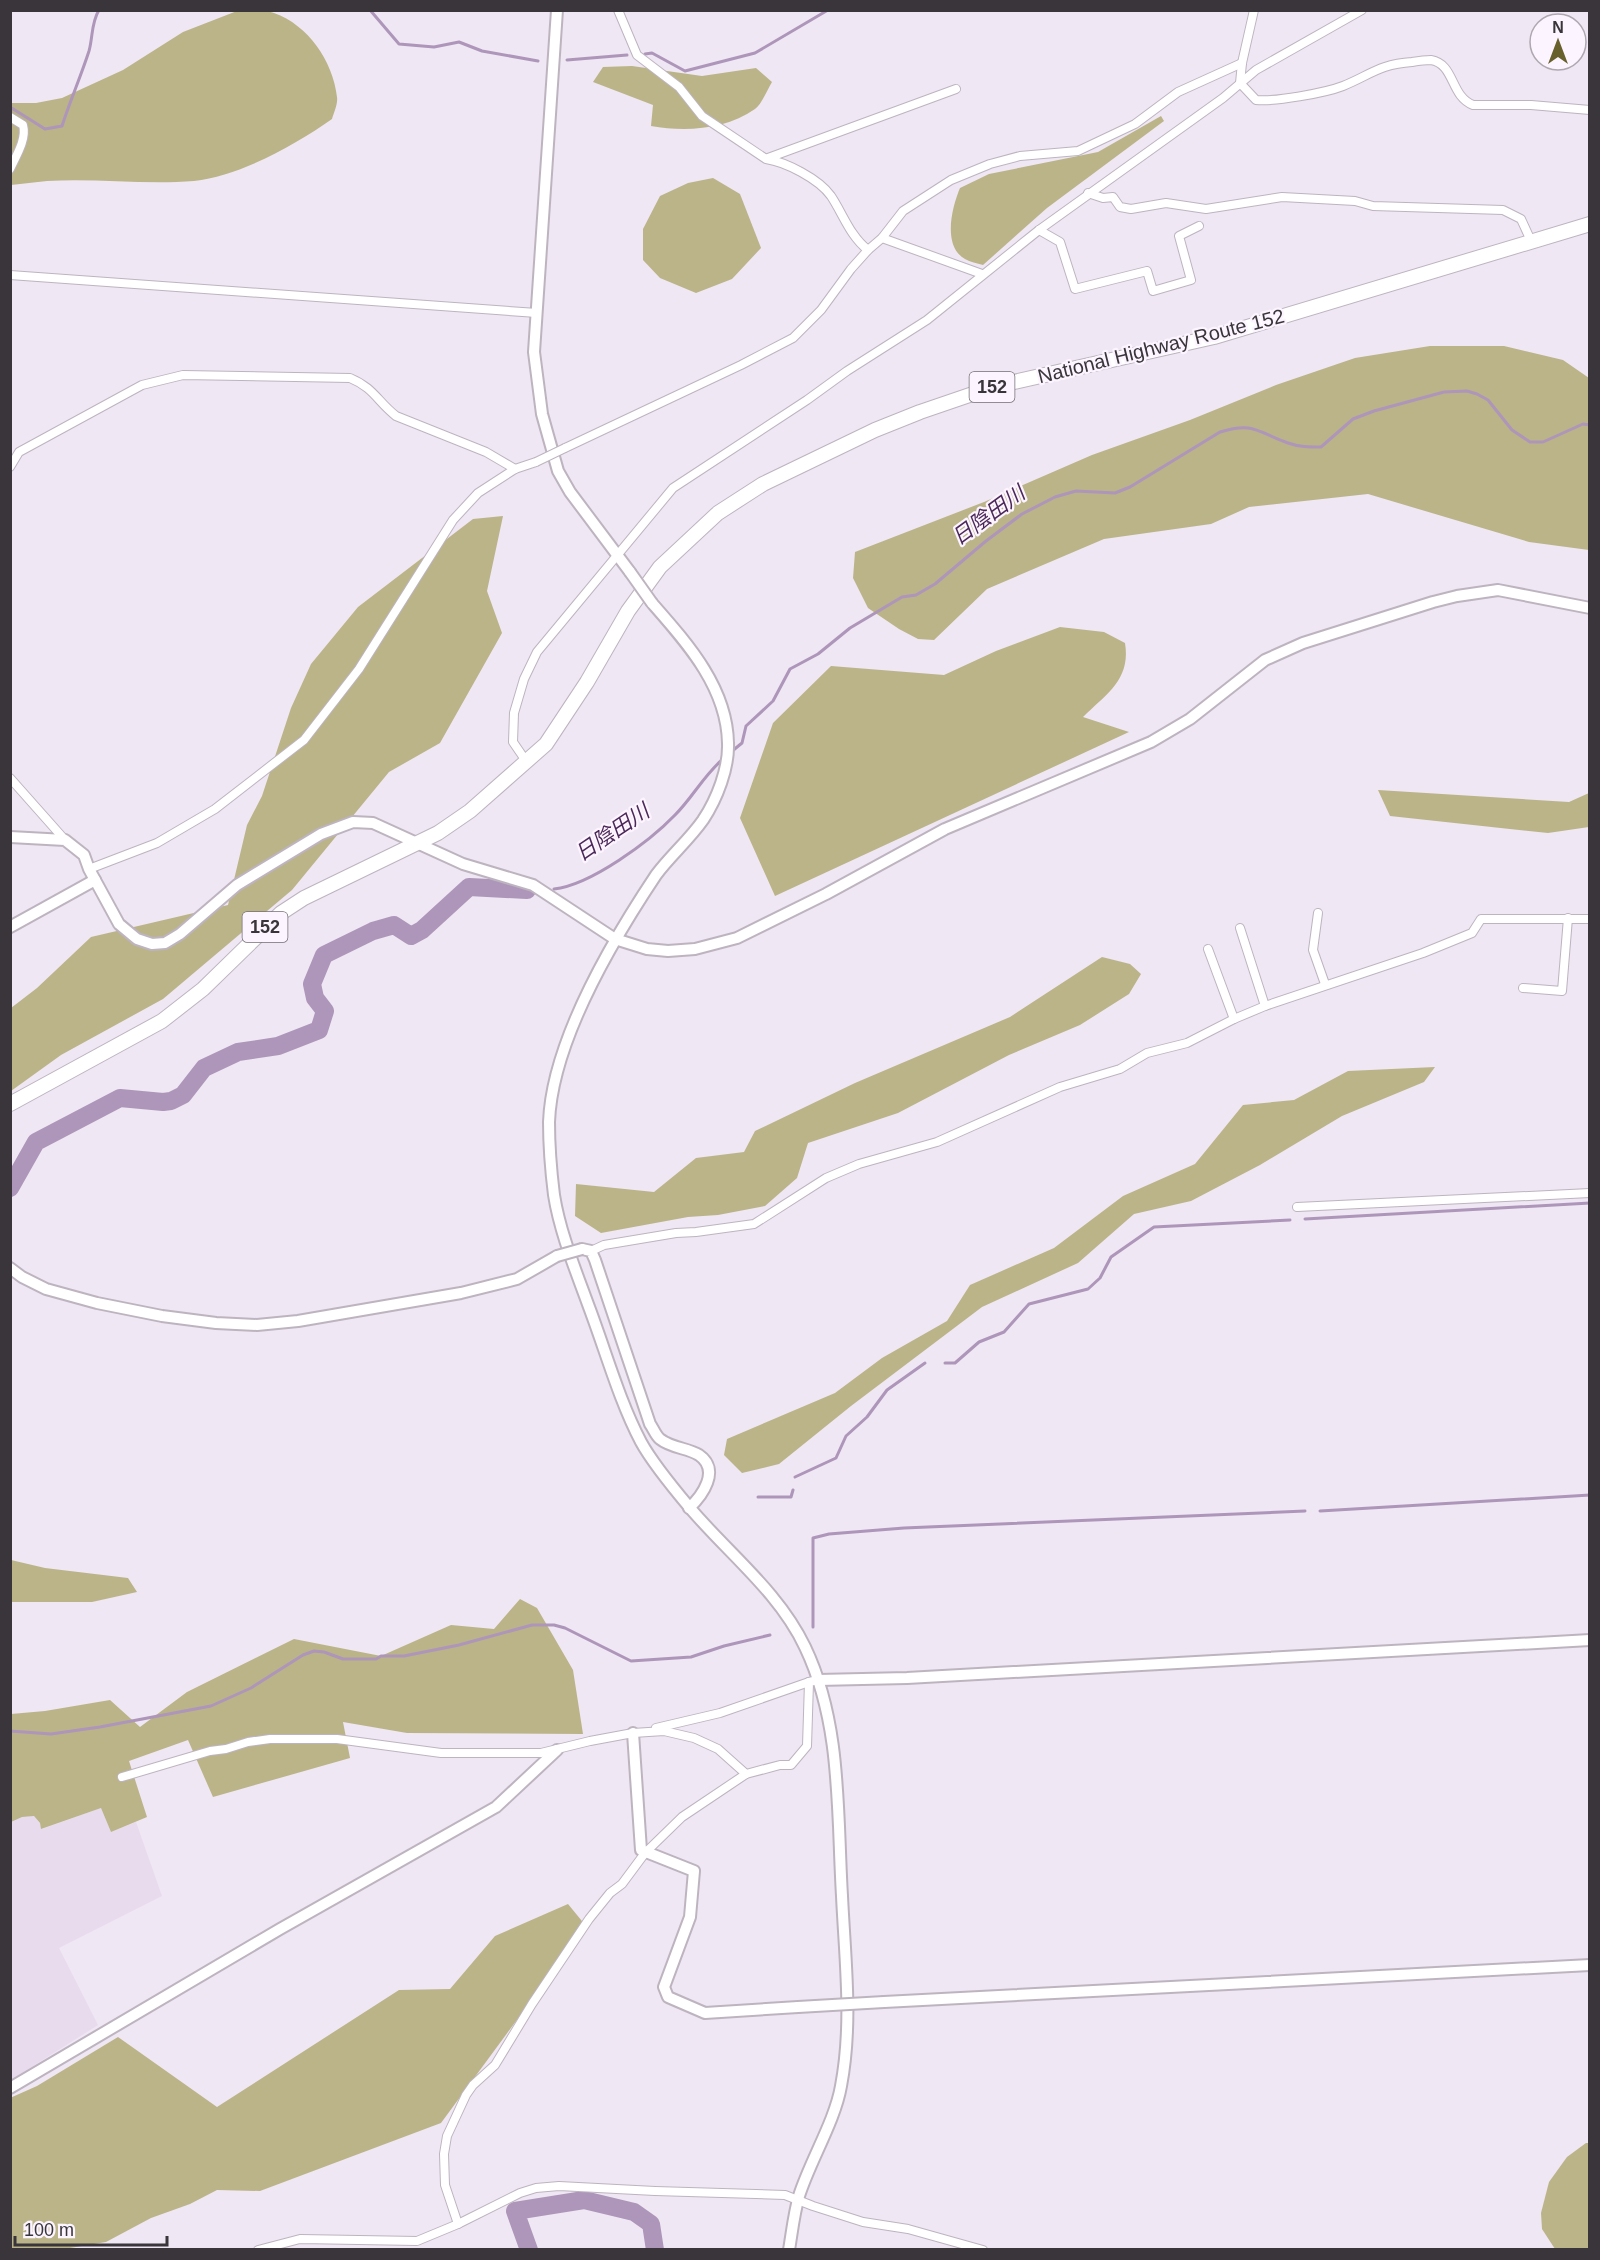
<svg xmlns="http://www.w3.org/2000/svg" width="1600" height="2260" viewBox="0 0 1600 2260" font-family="Helvetica,'Noto Sans JP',sans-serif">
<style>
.built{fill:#e8dbee}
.forest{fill:#bbb488}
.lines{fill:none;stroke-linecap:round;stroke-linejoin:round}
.stream{stroke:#ae95ba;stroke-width:3}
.river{stroke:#ae95ba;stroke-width:18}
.street-casing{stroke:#bdb4c0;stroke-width:10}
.secondary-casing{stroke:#bdb4c0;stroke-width:14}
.highway-casing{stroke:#bdb4c0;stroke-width:16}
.street{stroke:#fff;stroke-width:8}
.secondary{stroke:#fff;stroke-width:10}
.highway{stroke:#fff;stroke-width:14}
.street-bridge-casing{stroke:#bdb4c0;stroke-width:10;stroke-linecap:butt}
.secondary-bridge-casing{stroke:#bdb4c0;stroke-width:14;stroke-linecap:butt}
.street-bridge{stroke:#fff;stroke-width:8}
.secondary-bridge{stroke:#fff;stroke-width:10}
.labels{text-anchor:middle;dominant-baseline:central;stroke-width:4.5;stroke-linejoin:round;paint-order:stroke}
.shield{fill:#fcf5ff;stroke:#746f75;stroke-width:1.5}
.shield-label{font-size:18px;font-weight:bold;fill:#39353a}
.street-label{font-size:20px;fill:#39353a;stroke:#fcf5ff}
.water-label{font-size:21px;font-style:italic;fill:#4b2859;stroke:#fcf5ff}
</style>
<rect width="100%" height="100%" fill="#efe7f3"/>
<path class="built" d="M101 1808 111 1832 136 1822 162 1896 59 1948 98 2025 11 2080V1822L21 1817 34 1816 40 1823 42 1829Z"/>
<g class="forest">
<path d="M237 11C248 11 264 9 274 13 308 25 333 61 337 97 338 104 334 112 332 119 295 145 240 176 194 181 145 185 96 178 47 181 35 182 23 184 11 185V103H36L62 98 123 70 183 32Z"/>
<path d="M632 66 702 76 756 68 772 82C767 90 762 104 755 109 725 130 685 132 651 126L653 105 593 82 603 67Z"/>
<path d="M1161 116 1164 121 1047 208 983 265C977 263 970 262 965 259 942 246 952 207 960 188L989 174 1098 152Z"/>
<path d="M713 178 740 194 761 248 732 279 696 293 660 278 643 260V229L660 196 688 183Z"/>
<path d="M1430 346H1504L1563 360 1589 378V550L1529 542 1368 494 1249 507 1211 524 1104 539 987 589 934 640 918 639 899 629 868 608 853 578 855 552 984 502 1092 455 1190 420 1276 385 1355 358Z"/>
<path d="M503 516 487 591 502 633 440 743 389 772 292 890 163 999 61 1055 11 1091V1008L37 988 91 937 228 905 247 825 262 796 291 708 311 664 358 607 473 519Z"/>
<path d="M1060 627 1104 632 1125 643C1131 680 1106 694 1083 717L1129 732 775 896 740 818 773 723 831 666 944 675 996 651Z"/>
<path d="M1378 790 1569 802 1589 793V827L1548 833 1390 816Z"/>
<path d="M1102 957 1130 964 1141 974 1129 994 1080 1025 1009 1055 898 1113 808 1143 797 1178 765 1206 718 1215 688 1217 601 1233 575 1216 576 1184 654 1192 696 1158 744 1152 755 1131 855 1083 1010 1017Z"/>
<path d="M1435 1067 1424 1082 1342 1116 1260 1165 1191 1201 1134 1214 1078 1263 982 1307 851 1406 779 1464 742 1473 724 1455 727 1439 835 1393 882 1358 947 1321 970 1285 1054 1248 1123 1196 1195 1164 1243 1105 1294 1100 1348 1071Z"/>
<path d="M11 1560 45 1568 128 1578 137 1592 92 1602H11Z"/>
<path d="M520 1599 537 1608 573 1670 583 1734 407 1733 343 1722 350 1758 213 1797 188 1740 129 1761 147 1817 111 1832 101 1808 41 1829 40 1823 34 1816 22 1817 11 1822V1714L45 1711 110 1700 140 1727 187 1692 294 1639 381 1656 451 1625 494 1629Z"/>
<path d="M568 1904 586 1926 441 2123 260 2191 217 2190 190 2204 151 2218 106 2242 64 2249H11L10 2098 37 2086 118 2037 217 2107 399 1990 450 1989 495 1936Z"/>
<path d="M1586 2143H1590L1589 2249H1555L1542 2229 1541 2213 1549 2182 1567 2157Z"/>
</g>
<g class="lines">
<g class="stream">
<path d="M370 10 399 44 434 47 459 42 482 51 538 61"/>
<path d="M645 54 652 53 685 71 755 53 828 10"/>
<path d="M567 60 627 55"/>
<path d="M10 107 45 129 62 126C70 101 81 76 89 51 93 37 91 23 99 10"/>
<path d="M731 752 742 743 746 726 773 701 790 669 818 654 850 628 902 597 916 595 935 584 986 541 1022 514 1055 497 1076 491 1115 493 1130 487 1220 432C1255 421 1258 433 1288 443 1299 447 1309 447 1321 447L1353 419 1374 411 1444 392 1467 391 1477 394 1488 400 1512 430 1530 442H1543L1583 424 1590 425"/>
<path d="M554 889C591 885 650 841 675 815 693 797 704 775 723 759"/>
<path d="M1305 1219 1590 1203"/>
<path d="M945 1363H955L979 1342 1004 1332 1029 1304 1088 1289 1100 1278 1111 1257 1154 1227 1290 1220"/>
<path d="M795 1477 836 1458 846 1436 867 1417 887 1390 925 1363"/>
<path d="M758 1497H791L793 1490"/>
<path d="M1320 1511 1590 1495"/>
<path d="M813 1627V1538L829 1534 904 1528 1305 1511"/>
<path d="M10 1731 51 1734 100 1727 211 1706 251 1688 303 1655 314 1651 324 1652 343 1659H376L381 1656H404L459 1645 532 1625H554L565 1628 631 1661 691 1657 724 1646 770 1635"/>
</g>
<g class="river">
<path d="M10 1188 36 1142 120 1098 163 1102 171 1101 183 1095 204 1068 238 1052 278 1046 319 1030 325 1011 315 998 312 984 324 955 373 931 394 925 411 936 422 930 469 887 527 890"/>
<path d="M529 2250 515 2211 584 2200 634 2212 651 2224 655 2250"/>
</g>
<defs>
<g id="street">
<path d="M618 10 637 55 679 87 702 116 766 159C786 162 819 179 831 196 843 214 850 236 868 250"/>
<path d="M1254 10 1242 63 1240 83 1256 100C1274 102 1325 93 1343 86 1370 75 1380 64 1412 62 1418 61 1425 60 1431 60 1455 64 1450 96 1473 105H1531L1590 110"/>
<path d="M10 117 23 125C27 139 16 156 10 169"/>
<path d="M768 158 956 89"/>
<path d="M1088 193 1103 198 1113 197 1120 207 1131 209 1166 203 1206 209 1282 197 1355 201 1373 206 1503 210 1521 219 1532 243"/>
<path d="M1039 230 1060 242 1075 289 1147 271 1153 291 1191 280 1179 236 1199 226"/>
<path d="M882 238 982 274"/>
<path d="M10 275 537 313"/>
<path d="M565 448 741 365 793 338 821 310 851 269 868 250 882 238 903 211 951 180 990 164 1020 156 1078 151 1135 124 1178 92 1242 63"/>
<path d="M10 467 19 452 142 385 183 375 350 378C374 388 377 401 396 416L486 452 515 469"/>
<path d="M526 761 513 742 514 713 524 679 537 652 673 488 807 400 847 371 927 320 1039 230 1223 98 1256 70 1362 10"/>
<path d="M10 778 65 840"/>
<path d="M89 869 157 843 215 809 304 740 359 669 453 520 478 493 515 469 536 462"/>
<path d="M1318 913 1313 950 1325 984"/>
<path d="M1240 928 1265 1006"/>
<path d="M1208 949 1234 1019"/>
<path d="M1523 988 1562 991 1568 918"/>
<path d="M1297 1207 1590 1193"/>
<path d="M591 1251 604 1245 676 1233 696 1232 754 1224 826 1178 859 1164 937 1142 1060 1087 1120 1069 1147 1053 1187 1043 1234 1019 1265 1006 1423 953 1472 933 1481 919H1590"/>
<path d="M656 1728 720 1713 809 1682"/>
<path d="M122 1777 210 1751 226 1749 248 1742 270 1739H337L441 1753H541L590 1741 633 1733 664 1731 694 1738 718 1749 746 1774"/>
<path d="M458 2224 445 2185 444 2154 447 2136 466 2095 473 2085 495 2065 532 2004 589 1919 610 1893 622 1884 645 1853 682 1817 746 1774 780 1765H791L807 1746 809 1682 818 1680"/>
<path d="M258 2250 300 2239 417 2241 458 2224 520 2193 536 2188 559 2186 655 2191 785 2195 813 2206 863 2222 908 2229 983 2250"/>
</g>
<g id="secondary">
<path d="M557 10 534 352 542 414 558 471 570 492 630 572"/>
<path d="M652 603C687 643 727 687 728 743 729 768 717 799 703 820 689 840 670 856 656 875 612 941 552 1042 549 1122 549 1146 551 1171 554 1195 560 1233 576 1271 589 1307 606 1352 619 1400 641 1442 653 1464 674 1489 690 1508 728 1553 779 1592 805 1647 842 1724 837 1813 842 1896 845 1960 853 2023 841 2086 835 2121 810 2161 799 2196 794 2213 792 2232 789 2250"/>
<path d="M10 837 65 840 84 855 89 869 119 924 137 939 152 944 165 943 180 934 237 885 321 834 353 822 373 823 463 864 533 885 615 939 647 949 668 951 695 949 737 938 826 894 945 829 1151 742 1190 719 1265 660 1303 643 1433 602 1457 596 1498 590 1590 608"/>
<path d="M10 927 95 880"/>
<path d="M582 1249 591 1251 595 1260 650 1424C653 1428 656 1436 660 1439 671 1448 688 1448 699 1455 721 1470 702 1496 689 1508"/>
<path d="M10 1268 22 1277 46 1289 97 1303 162 1316 216 1323 257 1325 298 1321 461 1293 517 1279 557 1256"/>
<path d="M818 1680 907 1678 1590 1640"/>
<path d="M633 1733 641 1850 694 1871 690 1917 664 1987 668 1997 705 2013 798 2007"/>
<path d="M884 2002 1590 1965"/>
<path d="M10 2088 280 1929 496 1807 557 1750"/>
</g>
<path id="highway" d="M10 1104 162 1021 203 989 281 913 304 898 438 833 470 811 546 744 587 682 628 611 660 567 718 513 763 484 875 430 920 412 996 386 1214 337 1590 224"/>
</defs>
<use href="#street" class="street-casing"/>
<use href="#secondary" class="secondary-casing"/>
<use href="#highway" class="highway-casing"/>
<use href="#street" class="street"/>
<use href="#secondary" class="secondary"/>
<use href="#highway" class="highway"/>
<defs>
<path id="street-bridge" d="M536 462 565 448"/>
<g id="secondary-bridge">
<path d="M630 572 652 603"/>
<path d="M557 1256 582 1249"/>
<path d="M798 2007 884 2002"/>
</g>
</defs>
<use href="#street-bridge" class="street-bridge-casing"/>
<use href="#secondary-bridge" class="secondary-bridge-casing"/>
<use href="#street-bridge" class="street-bridge"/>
<use href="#secondary-bridge" class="secondary-bridge"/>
</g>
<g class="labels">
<g class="shield">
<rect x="969.5" y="372" width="45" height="30" rx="4.5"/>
<rect x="242.5" y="912" width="45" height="30" rx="4.5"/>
</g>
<g class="shield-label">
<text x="992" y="387">152</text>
<text x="265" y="927">152</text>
</g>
<g class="street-label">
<text transform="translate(1161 346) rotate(-14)">National Highway Route 152</text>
</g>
<g class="water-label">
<text transform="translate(988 515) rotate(-36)">日陰田川</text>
<text transform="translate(612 832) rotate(-34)">日陰田川</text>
</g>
</g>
<rect width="1600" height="2260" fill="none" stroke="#39353a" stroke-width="24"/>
<g transform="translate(1558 42)"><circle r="28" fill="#fcf5ff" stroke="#aea8b0" stroke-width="1.5"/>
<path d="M0-4.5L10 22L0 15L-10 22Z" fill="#68602c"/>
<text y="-9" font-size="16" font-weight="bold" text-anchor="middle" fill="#39353a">N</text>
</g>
<path d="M15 2236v9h152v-9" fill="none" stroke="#39353a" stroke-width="3"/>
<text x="24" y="2236" font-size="18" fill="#39353a" stroke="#fcf5ff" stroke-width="4.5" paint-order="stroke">100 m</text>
</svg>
